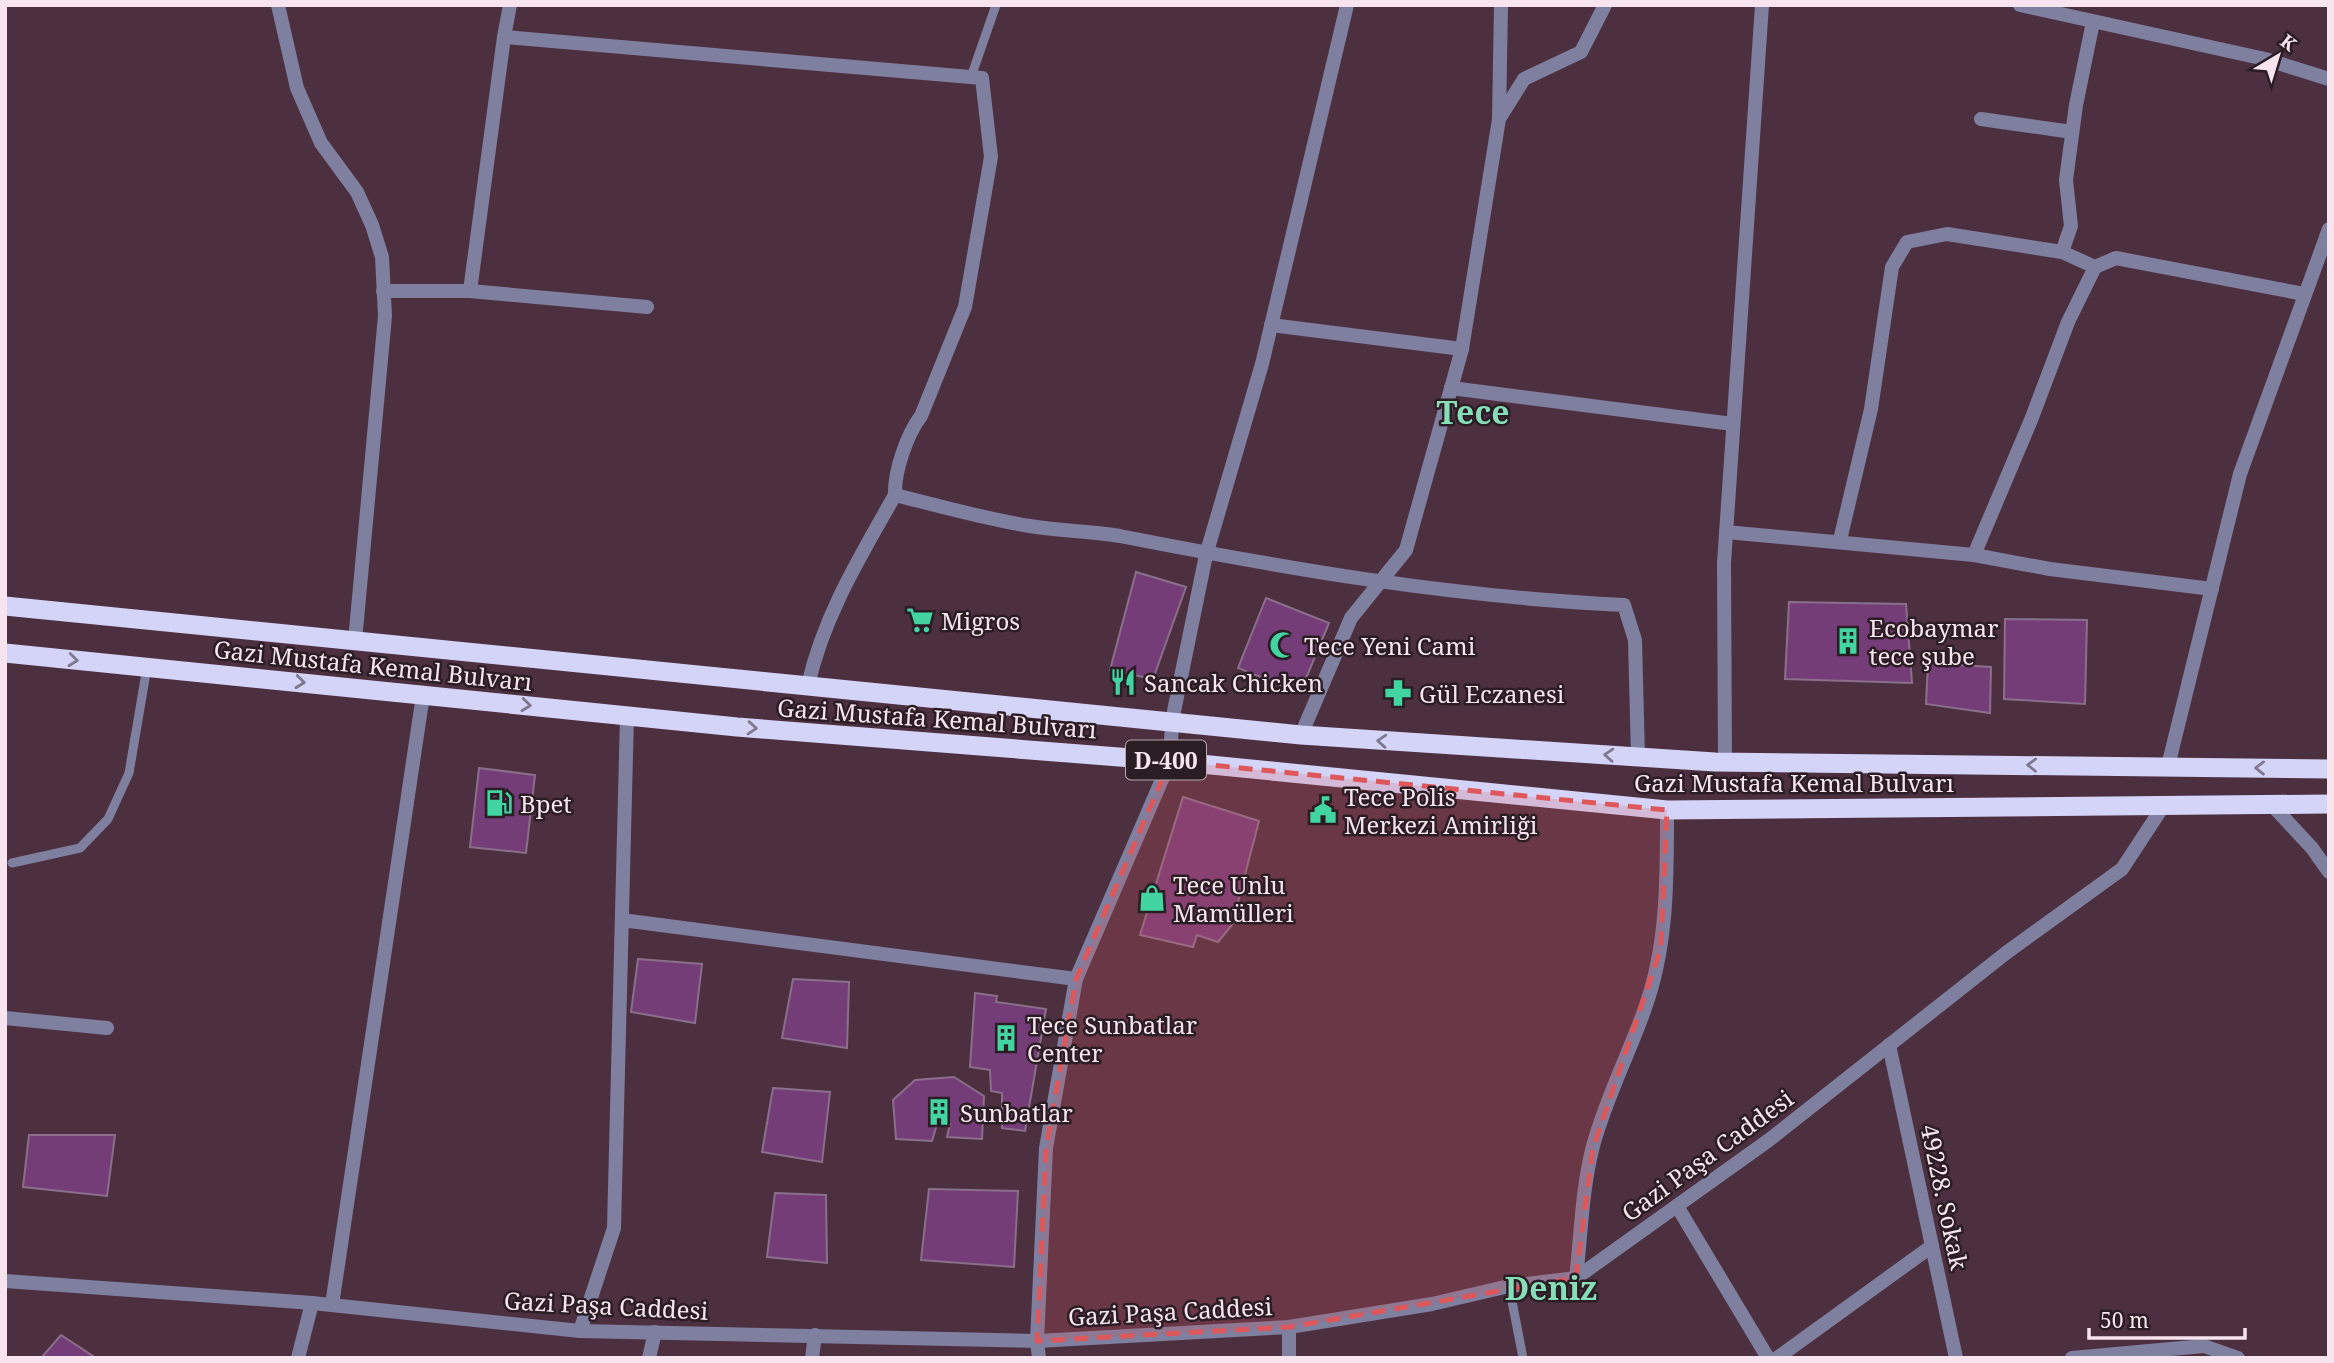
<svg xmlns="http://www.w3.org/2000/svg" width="2334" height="1363" viewBox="0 0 2334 1363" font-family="'Noto Serif',serif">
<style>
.building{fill:#753d78;stroke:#896f8a;stroke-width:2}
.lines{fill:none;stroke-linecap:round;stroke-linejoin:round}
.service{stroke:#7f7fa0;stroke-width:9}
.minor{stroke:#7f7fa0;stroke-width:14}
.tertiary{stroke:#7f7fa0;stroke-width:14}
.trunk{stroke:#d4d4f8;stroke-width:19}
.oneway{stroke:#7f788e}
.marked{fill:#de575a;fill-opacity:0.2;stroke:#de575a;stroke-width:5;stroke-dasharray:14 9;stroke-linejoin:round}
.labels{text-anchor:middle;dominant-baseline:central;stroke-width:5;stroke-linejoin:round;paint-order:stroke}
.shield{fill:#2a1d24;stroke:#baa8b1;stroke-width:2}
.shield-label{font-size:23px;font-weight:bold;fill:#f8e4ee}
.poi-label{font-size:24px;fill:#f8e4ee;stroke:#2a1d24;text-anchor:start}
.street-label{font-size:24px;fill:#f8e4ee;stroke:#2a1d24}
.district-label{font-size:32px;font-weight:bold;fill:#86ddb8;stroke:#2a1d24}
</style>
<rect width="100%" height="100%" fill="#4d3040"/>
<g class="building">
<path d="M1136 572 1186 587 1153 679 1110 670Z"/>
<path d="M1266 598 1329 623 1300 693 1238 668Z"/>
<path d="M1789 602 1906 604 1912 683 1785 679Z"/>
<path d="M2005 619 2087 620 2085 704 2004 699Z"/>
<path d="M1928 663 1991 667 1990 713 1926 704Z"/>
<path d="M479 768 535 775 526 853 470 847Z"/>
<path d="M1183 797 1259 821 1232 925 1218 942 1197 935 1193 947 1140 935Z"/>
<path d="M638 959 702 964 695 1023 631 1012Z"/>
<path d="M793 979 849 982 847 1048 782 1038Z"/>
<path d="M975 993 997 996 996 1002 1046 1009 1025 1131 1002 1128V1093L991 1091 990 1070 970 1067Z"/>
<path d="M954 1077 984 1096 982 1139 947 1137 950 1124H937L932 1141 896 1139 893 1100 915 1080Z"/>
<path d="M773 1088 830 1092 822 1162 762 1152Z"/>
<path d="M29 1135H115L107 1196 23 1187Z"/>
<path d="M929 1189 1018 1191 1014 1267 921 1260Z"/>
<path d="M775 1193 826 1195 827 1263 767 1257Z"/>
<path d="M61 1335 96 1358H41Z"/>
</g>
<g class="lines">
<g class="service">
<path d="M971 77 996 5"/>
<path d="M12 863 80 848 108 819 129 773 147 667"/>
<path d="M1509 1286 1523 1358"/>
</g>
<g class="minor">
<path d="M2020 5 2265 59 2329 79"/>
<path d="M504 37 510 5"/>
<path d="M1499 119 1501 5"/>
<path d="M1981 119 2072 132"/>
<path d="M2062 252 2071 226 2066 180 2076 105 2093 22"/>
<path d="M383 291H470L504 37 982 78 991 157 965 307 921 416C907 434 894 472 895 495 860 557 824 615 808 685"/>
<path d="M470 291 647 307"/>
<path d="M1271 325 1462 349"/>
<path d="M1451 388 1733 424"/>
<path d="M895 495C940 506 985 519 1030 526 1060 531 1090 531 1120 536 1288 569 1452 597 1624 605L1635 640 1638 757"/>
<path d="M1726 532 1974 555 2031 420 2068 322 2095 267 2116 258 2304 294"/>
<path d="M1840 540 1871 409 1892 267 1907 242 1947 234 2062 252 2095 267"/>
<path d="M1974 555 2050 569 2212 589"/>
<path d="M1725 762 1724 563 1762 5"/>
<path d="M2272 805 2312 848 2329 872"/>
<path d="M622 920 1076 979"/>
<path d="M5 1018 107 1028"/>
<path d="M1889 1045 1956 1358"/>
<path d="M1677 1206 1768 1358"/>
<path d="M1576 1278C1581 1235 1582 1188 1593 1146 1606 1098 1628 1056 1644 1011 1668 946 1667 878 1667 810"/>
<path d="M5 1281 312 1303 580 1331 1037 1341 1289 1327 1432 1304 1509 1286 1576 1278 1769 1140 2006 953 2122 869 2164 805"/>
<path d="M332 1305 423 695"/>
<path d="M580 1331 614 1228 627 716"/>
<path d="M298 1358 312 1303"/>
<path d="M649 1358 655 1332"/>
<path d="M812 1358 815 1335"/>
<path d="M1039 1358 1037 1341 1046 1148 1076 979 1170 761 1172 721 1206 555 1262 364 1347 5"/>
<path d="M1289 1358V1327"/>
<path d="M1777 1358 1932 1246"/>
<path d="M2072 1358 2204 1346 2238 1358"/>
</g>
<g class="tertiary">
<path d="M278 5 297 88 321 143 357 192 372 225 382 257 385 316 355 641"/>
<path d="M1301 735 1351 618 1406 550 1462 349 1499 119 1524 79 1581 52 1605 5"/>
<path d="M2168 766 2240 474 2329 229"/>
</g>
<g class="trunk">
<path d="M5 606 1301 735 1715 762 2329 769"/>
<path d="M5 653 737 727 1170 761 1667 810 2329 804"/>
</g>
</g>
<defs><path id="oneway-chevron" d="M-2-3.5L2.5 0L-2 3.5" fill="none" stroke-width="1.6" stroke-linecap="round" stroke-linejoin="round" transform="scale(1.75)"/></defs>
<g class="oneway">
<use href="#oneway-chevron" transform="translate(73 660) rotate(6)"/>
<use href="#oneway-chevron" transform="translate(300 682) rotate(6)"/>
<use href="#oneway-chevron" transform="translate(526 705) rotate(6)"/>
<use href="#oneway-chevron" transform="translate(752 728) rotate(4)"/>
<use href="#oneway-chevron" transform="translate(1382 741) rotate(-176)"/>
<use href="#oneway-chevron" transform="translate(1609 755) rotate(-176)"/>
<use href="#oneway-chevron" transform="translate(2032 765) rotate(-179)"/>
<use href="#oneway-chevron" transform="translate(2260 768) rotate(-179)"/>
</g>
<path class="marked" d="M1170 761 1667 810 1661 948 1593 1149 1576 1278 1289 1327 1037 1341 1046 1148 1076 979Z"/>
<defs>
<symbol id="supermarket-bare" viewBox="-9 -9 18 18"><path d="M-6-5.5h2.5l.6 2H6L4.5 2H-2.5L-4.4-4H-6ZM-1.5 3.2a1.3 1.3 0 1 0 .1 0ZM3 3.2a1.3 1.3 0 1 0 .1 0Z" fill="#42d4a1" stroke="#2a1d24" stroke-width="2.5" paint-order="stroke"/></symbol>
<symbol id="building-bare" viewBox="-9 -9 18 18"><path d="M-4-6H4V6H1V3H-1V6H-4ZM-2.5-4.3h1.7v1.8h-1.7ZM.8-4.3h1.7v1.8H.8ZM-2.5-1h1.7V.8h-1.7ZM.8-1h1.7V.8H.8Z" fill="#42d4a1" stroke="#2a1d24" stroke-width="2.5" paint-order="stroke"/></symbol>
<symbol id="mosque-bare" viewBox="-9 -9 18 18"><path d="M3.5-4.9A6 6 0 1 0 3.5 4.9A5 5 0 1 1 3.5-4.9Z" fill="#42d4a1" stroke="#2a1d24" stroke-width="2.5" paint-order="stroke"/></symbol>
<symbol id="restaurant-bare" viewBox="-9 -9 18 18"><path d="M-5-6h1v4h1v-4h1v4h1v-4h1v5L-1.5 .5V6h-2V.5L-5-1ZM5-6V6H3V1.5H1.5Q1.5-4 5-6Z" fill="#42d4a1" stroke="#2a1d24" stroke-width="2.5" paint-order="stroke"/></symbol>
<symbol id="pharmacy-bare" viewBox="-9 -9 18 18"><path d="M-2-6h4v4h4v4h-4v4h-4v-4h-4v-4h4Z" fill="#42d4a1" stroke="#2a1d24" stroke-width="2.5" paint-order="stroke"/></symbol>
<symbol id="fuel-bare" viewBox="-9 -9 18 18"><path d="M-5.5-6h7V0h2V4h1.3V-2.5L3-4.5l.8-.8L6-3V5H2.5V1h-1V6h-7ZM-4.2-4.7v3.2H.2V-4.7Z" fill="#42d4a1" stroke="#2a1d24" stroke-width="2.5" paint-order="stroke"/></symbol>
<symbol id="civic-bare" viewBox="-9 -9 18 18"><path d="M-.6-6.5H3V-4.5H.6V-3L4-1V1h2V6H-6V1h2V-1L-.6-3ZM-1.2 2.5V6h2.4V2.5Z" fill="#42d4a1" stroke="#2a1d24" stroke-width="2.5" paint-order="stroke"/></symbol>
<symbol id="shop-bare" viewBox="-9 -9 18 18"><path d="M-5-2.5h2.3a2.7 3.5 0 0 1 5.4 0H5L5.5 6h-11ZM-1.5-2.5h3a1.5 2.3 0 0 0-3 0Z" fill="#42d4a1" stroke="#2a1d24" stroke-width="2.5" paint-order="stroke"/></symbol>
</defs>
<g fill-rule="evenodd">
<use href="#supermarket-bare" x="901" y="601" width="38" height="38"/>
<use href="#building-bare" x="1829" y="622" width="38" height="38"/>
<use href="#mosque-bare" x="1264" y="626" width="38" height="38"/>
<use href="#restaurant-bare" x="1104" y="663" width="38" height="38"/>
<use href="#pharmacy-bare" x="1379" y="674" width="38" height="38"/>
<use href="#fuel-bare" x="480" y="784" width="38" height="38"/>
<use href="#civic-bare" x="1304" y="791" width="38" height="38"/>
<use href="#shop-bare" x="1133" y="879" width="38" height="38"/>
<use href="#building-bare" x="987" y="1019" width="38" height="38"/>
<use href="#building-bare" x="920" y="1093" width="38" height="38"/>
</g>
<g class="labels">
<rect class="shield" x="1126" y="740.5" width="80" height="39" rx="5"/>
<g class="shield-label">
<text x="1166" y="760">D-400</text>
</g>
<g class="poi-label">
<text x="941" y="620">Migros</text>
<text x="1869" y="627">Ecobaymar<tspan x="1869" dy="28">tece şube</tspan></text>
<text x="1304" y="645">Tece Yeni Cami</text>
<text x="1144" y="682">Sancak Chicken</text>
<text x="1419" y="693">Gül Eczanesi</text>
<text x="1344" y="796">Tece Polis<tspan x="1344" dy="28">Merkezi Amirliği</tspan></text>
<text x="520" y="803">Bpet</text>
<text x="1173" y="884">Tece Unlu<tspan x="1173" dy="28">Mamülleri</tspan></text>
<text x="1027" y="1024">Tece Sunbatlar<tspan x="1027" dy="28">Center</tspan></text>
<text x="960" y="1112">Sunbatlar</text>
</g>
<g class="street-label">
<text transform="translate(373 665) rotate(6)">Gazi Mustafa Kemal Bulvarı</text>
<text transform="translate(937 718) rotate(4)">Gazi Mustafa Kemal Bulvarı</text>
<text x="1794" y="782">Gazi Mustafa Kemal Bulvarı</text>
<text transform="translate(1707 1155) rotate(-36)">Gazi Paşa Caddesi</text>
<text transform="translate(1945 1197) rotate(78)">49228. Sokak</text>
<text transform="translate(606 1305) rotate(3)">Gazi Paşa Caddesi</text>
<text transform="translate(1170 1311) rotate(-3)">Gazi Paşa Caddesi</text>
</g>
<g class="district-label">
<text x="1473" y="411">Tece</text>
<text x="1551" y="1287">Deniz</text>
</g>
</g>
<rect width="2334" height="1363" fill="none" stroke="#f8e4ee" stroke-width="14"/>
<g transform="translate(2278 56) rotate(38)" stroke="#2a1d24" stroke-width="5" paint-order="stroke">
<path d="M0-5L12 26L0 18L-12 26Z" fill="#f8e4ee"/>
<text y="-10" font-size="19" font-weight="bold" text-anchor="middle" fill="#f8e4ee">K</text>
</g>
<path d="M2089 1328v10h156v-10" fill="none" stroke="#f8e4ee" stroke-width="3.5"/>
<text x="2100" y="1328" font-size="21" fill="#f8e4ee" stroke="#2a1d24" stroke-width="5" paint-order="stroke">50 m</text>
</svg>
